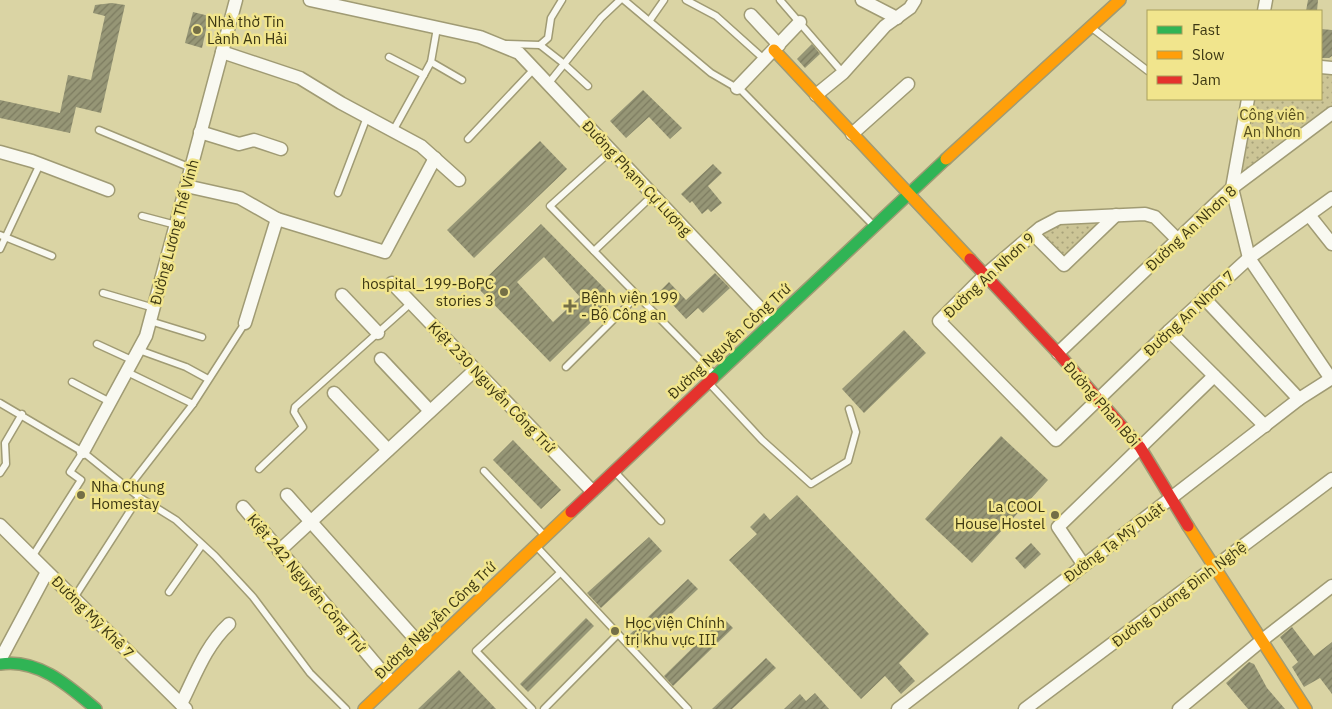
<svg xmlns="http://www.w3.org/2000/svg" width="1332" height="709" viewBox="0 0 1332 709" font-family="'IBM Plex Sans',sans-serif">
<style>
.park{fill:url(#park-dots)}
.building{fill:url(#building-hatch);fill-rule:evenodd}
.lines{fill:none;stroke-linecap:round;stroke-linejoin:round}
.lane-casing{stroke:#a09b74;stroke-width:9}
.street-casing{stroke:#a09b74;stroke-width:15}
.fast-casing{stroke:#a09b74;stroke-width:14}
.slow-casing{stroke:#a09b74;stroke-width:14}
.jam-casing{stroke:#a09b74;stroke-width:14}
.lane{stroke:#f9f9f1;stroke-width:6}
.street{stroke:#f9f9f1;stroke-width:12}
.fast{stroke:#30b455;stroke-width:11}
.slow{stroke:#ff9f0a;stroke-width:11}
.jam{stroke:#e5322d;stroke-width:11}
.poi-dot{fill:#746f46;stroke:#f1e58d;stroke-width:2}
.labels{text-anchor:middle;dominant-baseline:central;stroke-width:5;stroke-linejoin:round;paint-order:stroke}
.poi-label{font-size:15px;fill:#3d3813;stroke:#f1e58d;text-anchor:start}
.park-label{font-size:15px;fill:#554e1e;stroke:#f1e58d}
.street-label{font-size:15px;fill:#3d3813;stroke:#f1e58d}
</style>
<defs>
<pattern id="park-dots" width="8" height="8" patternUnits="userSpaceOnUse" patternTransform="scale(1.25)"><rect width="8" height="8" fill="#ccc596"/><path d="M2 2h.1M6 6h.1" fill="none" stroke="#a7a179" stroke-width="1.8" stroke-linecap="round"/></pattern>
<pattern id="building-hatch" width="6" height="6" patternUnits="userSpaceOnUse" patternTransform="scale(1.25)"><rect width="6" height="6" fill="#969676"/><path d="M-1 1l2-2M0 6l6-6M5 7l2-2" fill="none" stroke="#7c7b60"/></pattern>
</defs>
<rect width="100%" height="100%" fill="#dad4a4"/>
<g class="park">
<path d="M1321 71 1332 72V107L1237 178 1253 99H1321Z"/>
<path d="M1111 217 1064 262 1036 234 1061 220Z"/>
</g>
<g class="building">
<path d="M1308 0H1318L1317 11H1306Z"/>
<path d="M112 3 125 5 101 113 76 107 70 133 0 118V100L60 113 68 75 91 80 105 16 93 13 95 5Z"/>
<path d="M193 12 209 16 202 48 185 43Z"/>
<path d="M1321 29 1332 30V56L1329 58H1321Z"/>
<path d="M812 44 820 54 805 68 797 59Z"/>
<path d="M643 90 682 128 670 139 649 117 626 138 610 121Z"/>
<path d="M540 141 567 169 474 258 447 230Z"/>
<path d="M713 164 722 173 708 186 722 203 711 212 708 209 702 214 692 201 690 203 681 194Z"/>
<path d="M541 224 615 299 550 362 477 287ZM544 257 580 297 553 322 517 282Z"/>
<path d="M715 273 730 288 703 313 698 308 686 319 660 291 669 282 686 300Z"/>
<path d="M904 330 926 353 864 413 842 389Z"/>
<path d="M1001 436 1048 480 972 563 925 519Z"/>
<path d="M513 440 561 490 541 509 493 460Z"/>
<path d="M797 495 929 634 899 663 915 681 901 694 885 676 861 699 729 560 757 534 750 527 764 513 770 520Z"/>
<path d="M649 537 662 551 601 608 587 593Z"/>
<path d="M1031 543 1041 554 1025 569 1015 558Z"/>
<path d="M688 579 698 589 637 647 627 637Z"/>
<path d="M586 618 594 626 528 692 520 684Z"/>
<path d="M723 618 733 628 673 686 664 676Z"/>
<path d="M1292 627 1314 656 1332 642V694L1320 678 1304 687 1292 667 1298 662 1280 637Z"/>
<path d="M766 658 776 668 732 709H712Z"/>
<path d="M1249 662 1254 664 1267 688 1285 709H1248L1226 683Z"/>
<path d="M459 670 496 709H418Z"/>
<path d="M815 693 829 709H784L800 694 806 701Z"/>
</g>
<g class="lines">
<defs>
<g id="lane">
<path d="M624 0 711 73 742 91 872 224"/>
<path d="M686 0 716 16 765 60"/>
<path d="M780 0 843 73"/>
<path d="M650 20 664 0"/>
<path d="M1092 28 1148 71"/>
<path d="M506 44 540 45"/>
<path d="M540 45 563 63 588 86"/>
<path d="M540 45 548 38 551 18 562 0"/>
<path d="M389 57 424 75"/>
<path d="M431 62 462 80"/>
<path d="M548 84 601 18 620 0"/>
<path d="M99 130 191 168"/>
<path d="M393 131 431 62 437 28"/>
<path d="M468 139 534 69"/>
<path d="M611 151 550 206 714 374"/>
<path d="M338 193 367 117"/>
<path d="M142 216 176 225"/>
<path d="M0 235 52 256"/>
<path d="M0 249 40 164"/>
<path d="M594 251 653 195"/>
<path d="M103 293 154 308"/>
<path d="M150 321 202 337"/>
<path d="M97 344 134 361"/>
<path d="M139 350 186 367 208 379"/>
<path d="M566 367 637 296"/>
<path d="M127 372 193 404"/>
<path d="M72 382 110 402"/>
<path d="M708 382 762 440 811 484 848 461 856 432 849 409"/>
<path d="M0 403 83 452 139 497 176 520 215 556 253 597 310 673 346 709"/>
<path d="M259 469 303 427 294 412 295 407 411 303"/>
<path d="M484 471 544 535"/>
<path d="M0 473 6 464 5 443 22 414"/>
<path d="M616 473 661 521"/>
<path d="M128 488 193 404 245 323"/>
<path d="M536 546 688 709"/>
<path d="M32 557 81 480 70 472 83 452"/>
<path d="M169 592 202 545"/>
<path d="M74 598 139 497"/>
<path d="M532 709 476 651 560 573"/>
<path d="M544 709 618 634"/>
</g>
<g id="street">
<path d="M310 0 480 37 519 53 772 321"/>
<path d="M862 0 897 18"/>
<path d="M1264 11 1266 0"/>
<path d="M751 15 779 45"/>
<path d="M222 52 300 78 341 103 421 146 459 180"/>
<path d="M1321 67 1332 68"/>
<path d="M737 88 800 22"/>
<path d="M816 95 843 73 885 26 910 8 915 0"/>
<path d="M1248 99 1232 188 1249 258 1331 379"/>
<path d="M200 132 239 144 254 140 281 149"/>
<path d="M852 134 908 84"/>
<path d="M0 152 32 161 108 190"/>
<path d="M186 186 240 198 277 219 385 252 435 158"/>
<path d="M1309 215 1332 244"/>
<path d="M1033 234 1064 265 1116 215"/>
<path d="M1177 239 1155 217 1145 214 1059 218 1040 228 985 275 939 321 1056 440 1169 331 1249 258 1332 198"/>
<path d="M392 283 592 491"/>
<path d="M342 295 378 333"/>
<path d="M1204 298 1299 399"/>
<path d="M245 323 277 219"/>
<path d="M1169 331 1265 426"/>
<path d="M1058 353 1232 188 1332 113"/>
<path d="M381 359 430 411"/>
<path d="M334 393 388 450"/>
<path d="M83 452 146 336 236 0"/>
<path d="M287 495 425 650"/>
<path d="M243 507 391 682"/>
<path d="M0 525 186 709"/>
<path d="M279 551 475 370"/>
<path d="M1083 564 1058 527 1214 376"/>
<path d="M0 660 47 572"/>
<path d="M181 704C195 676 206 645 229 624"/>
<path d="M898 709 1299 399 1332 378"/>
<path d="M1025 709 1332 479"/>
<path d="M1179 709 1261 641 1332 586"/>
</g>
<g id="fast">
<path d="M713 378 946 159"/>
<path d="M0 664C38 658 69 686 96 709"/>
</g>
<g id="slow">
<path d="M774 50 970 259"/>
<path d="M946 159 1120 0"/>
<path d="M1188 526 1306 709"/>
<path d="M364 709 571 512"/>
</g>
<g id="jam">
<path d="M970 259 1058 353 1140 447 1188 526"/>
<path d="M571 512 713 378"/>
</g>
</defs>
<use href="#lane" class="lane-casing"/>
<use href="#street" class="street-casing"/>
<use href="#fast" class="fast-casing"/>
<use href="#slow" class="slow-casing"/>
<use href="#jam" class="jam-casing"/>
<use href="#lane" class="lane"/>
<use href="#street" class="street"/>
<use href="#fast" class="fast"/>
<use href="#slow" class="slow"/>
<use href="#jam" class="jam"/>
</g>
<g class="poi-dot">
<circle cx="197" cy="30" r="5"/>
<circle cx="504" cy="292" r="5"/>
<path d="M567.5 298.5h5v5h5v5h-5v5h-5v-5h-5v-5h5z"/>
<circle cx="81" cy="495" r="5"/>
<circle cx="1055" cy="515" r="5"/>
<circle cx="615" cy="631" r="5"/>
</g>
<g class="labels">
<g class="poi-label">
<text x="207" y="21">Nhà thờ Tin<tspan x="207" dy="17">Lành An Hải</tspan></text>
<text x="494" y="283" text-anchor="end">hospital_199-BoPC<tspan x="494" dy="17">stories 3</tspan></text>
<text x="581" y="297">Bệnh viện 199<tspan x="581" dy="17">- Bộ Công an</tspan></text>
<text x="91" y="486">Nha Chung<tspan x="91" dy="17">Homestay</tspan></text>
<text x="1045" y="506" text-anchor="end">La COOL<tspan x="1045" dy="17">House Hostel</tspan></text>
<text x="625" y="622">Học viện Chính<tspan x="625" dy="17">trị khu vực III</tspan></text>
</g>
<g class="park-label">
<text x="1272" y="114">Công viên<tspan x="1272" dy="17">An Nhơn</tspan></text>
</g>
<g class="street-label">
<text transform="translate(637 178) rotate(47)">Đường Phạm Cự Lượng</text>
<text transform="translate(1191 228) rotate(-43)">Đường An Nhơn 8</text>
<text transform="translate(174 232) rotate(-75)">Đường Lương Thế Vinh</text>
<text transform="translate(989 275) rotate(-43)">Đường An Nhơn 9</text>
<text transform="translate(1189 313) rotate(-43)">Đường An Nhơn 7</text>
<text transform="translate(729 341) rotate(-43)">Đường Nguyễn Công Trứ</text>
<text transform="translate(492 387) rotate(46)">Kiệt 230 Nguyễn Công Trứ</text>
<text transform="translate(1102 404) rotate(49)">Đường Phan Bôi</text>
<text transform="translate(1114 542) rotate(-37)">Đường Tạ Mỹ Duật</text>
<text transform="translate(307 583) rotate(50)">Kiệt 242 Nguyễn Công Trứ</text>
<text transform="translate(1179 594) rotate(-37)">Đường Dương Đình Nghệ</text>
<text transform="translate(93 617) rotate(45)">Đường Mỹ Khê 7</text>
<text transform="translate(435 620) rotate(-44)">Đường Nguyễn Công Trứ</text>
</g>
</g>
<rect x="1147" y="10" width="175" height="90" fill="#f1e58d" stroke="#a9a05c"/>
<rect x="1157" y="26" width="25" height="8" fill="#30b455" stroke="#a9a05c"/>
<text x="1192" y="35" font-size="15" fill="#3d3813">Fast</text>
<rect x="1157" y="51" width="25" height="8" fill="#ff9f0a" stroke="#a9a05c"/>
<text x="1192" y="60" font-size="15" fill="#3d3813">Slow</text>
<rect x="1157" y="76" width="25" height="8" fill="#e5322d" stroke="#a9a05c"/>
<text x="1192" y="85" font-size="15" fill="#3d3813">Jam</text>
</svg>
